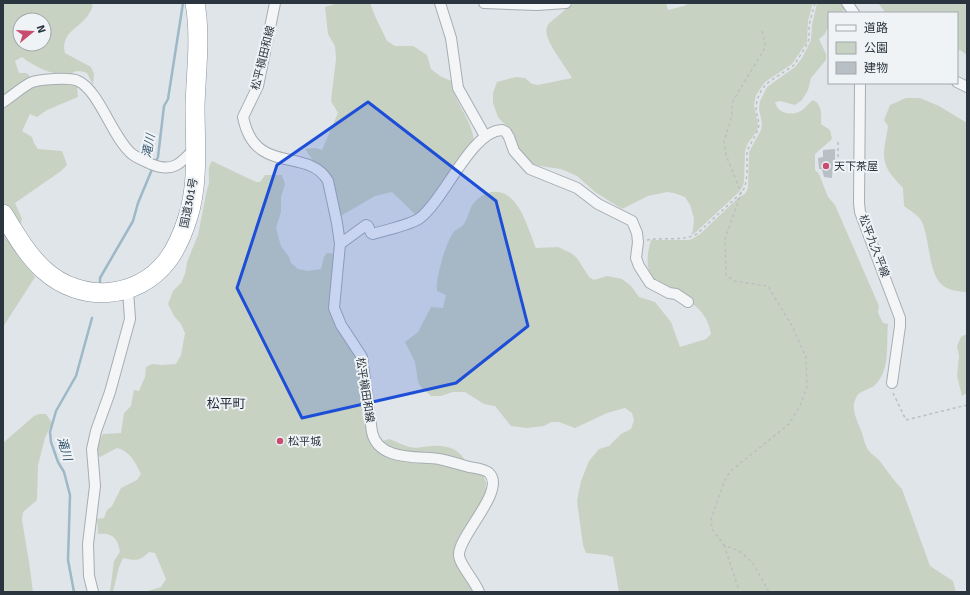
<svg xmlns="http://www.w3.org/2000/svg" width="970" height="595" viewBox="0 0 970 595" font-family="Signika,'Noto Sans JP',sans-serif">
<style>
.green{fill:#c8d2c2;fill-rule:evenodd}
.lines{fill:none;stroke-linecap:round;stroke-linejoin:round}
.stream{stroke:#9db8c7;stroke-width:2.5}
.building{fill:#b8bfc5}
.street-casing{stroke:#a6adb3;stroke-width:12}
.highway-casing{stroke:#89949e;stroke-width:20}
.path{stroke:#bbbfc3;stroke-width:1.5;stroke-dasharray:3 3;stroke-linecap:butt}
.street{stroke:#f3f5f7;stroke-width:10}
.highway{stroke:#fff;stroke-width:19}
.marked{fill:#1d4ed8;fill-opacity:0.2;stroke:#1d4ed8;stroke-width:3;stroke-linejoin:round}
.poi-dot{fill:#c84b70;stroke:#f0f3f6;stroke-width:1.5}
.labels{text-anchor:middle;dominant-baseline:central;stroke-width:4;stroke-linejoin:round;paint-order:stroke}
.street-label{font-size:11px;fill:#2a353f;stroke:#f0f3f6}
.poi-label{font-size:11px;fill:#2a353f;stroke:#f0f3f6;text-anchor:start}
.water-label{font-size:12px;font-style:italic;fill:#365971;stroke:#f0f3f6}
.quarter-label{font-size:13px;fill:#1c2630;stroke:#f0f3f6}
</style>
<rect width="100%" height="100%" fill="#e0e5e9"/>
<g class="green">
<path d="M3 3H93C92 6 92 10 90 12 82 28 60 31 65 53L91 67 94 74 93 85 87 73C79 70 74 70 69 76 51 74 36 68 22 57L15 61 19 73H26L29 75V81L3 99ZM20 20H44V44H20Z"/>
<path d="M339 3H370L375 16 387 41 395 46H413L427 55 431 69 440 76 451 81C454 103 472 119 474 141L437 194 416 215 392 192 375 196 339 217 323 170 314 162 305 149 315 148 322 150 338 113 331 101 336 59 335 46 328 34 325 7Z"/>
<path d="M588 3H666L668 10 684 6 689 3H813L808 21 807 42 792 64 765 82 756 95 754 105 758 125 757 131 748 143 745 151 744 181 743 186 738 193 696 232 691 235 693 230 694 218 690 205 685 197 674 193 667 192 648 196 622 209 595 192 577 176 561 169 533 165 515 147 507 127 498 117 493 103V93L497 82 516 77 525 78 532 84 538 85 572 78C566 66 542 39 547 27 548 23 554 19 558 16 562 13 565 9 569 6 574 3 582 3 588 3Z"/>
<path d="M817 3H843L845 6V9L841 13H829V27L826 31 825 34 819 39 826 54V60L811 78 808 90 802 100 795 105 780 101 775 102C778 114 791 116 801 111 805 108 809 103 813 100 823 105 821 115 821 124L830 130 832 139 815 154V170L819 174 828 197 835 205 879 306 878 313 883 323 888 324C886 343 891 370 875 385 870 390 859 390 856 398 850 409 858 422 862 433 864 439 865 447 870 452 872 455 876 457 879 460 887 470 893 480 902 489L930 566 953 581 956 592H619L613 557 606 555 586 553 583 545 577 501 581 481 589 461 599 449 609 446 621 434 631 429 634 420 632 413 625 408 607 413 575 428 559 422H551L544 426 527 428 511 426 495 406 484 404 465 392H453L441 396H431L421 387 418 382 415 362 405 342 418 332 431 307 443 308 446 295 437 291C435 280 446 242 453 233 455 229 462 228 464 224 468 218 469 210 473 204 477 198 486 192 493 192 519 189 528 230 536 248L558 247 571 253 577 258 589 277 594 280 607 276 622 279 631 286 639 297 655 302 671 322 680 347 706 339 711 334C706 294 654 292 649 271 646 261 648 250 651 240H688L692 239 700 234 739 197 745 194 748 188 749 152 761 130 762 123 759 109 760 101 767 87 795 67 802 58 811 40 812 25Z"/>
<path d="M878 3H967V55L960 50 957 51V13H886Z"/>
<path d="M59 81 77 86 78 97 47 110 37 117 30 114 22 131 32 137 34 143 38 149 62 151 67 165 61 171 15 203 22 219 21 223 17 224 3 205V105L30 85Z"/>
<path d="M906 98H920L939 106 967 123V292C959 292 947 290 941 284 928 271 930 237 921 220 918 215 909 210 904 206L903 188C897 181 887 172 885 162 882 151 887 137 888 126L884 120 890 105Z"/>
<path d="M212 161 256 182H260L265 175H282L285 184 281 197V212L276 228 281 246 289 257 291 263 298 269 308 271 321 269 324 257 327 253H331L337 257 336 269 331 285V294L357 352 372 442 440 463 481 472 486 482 485 500 458 543 476 592H148V591L161 587 166 579 155 553 149 552C140 561 136 561 123 558L119 567 113 592 110 591 114 561 120 552C118 538 112 532 98 534L97 519 104 518 107 510 112 506 121 488 137 480 141 474C135 462 130 451 117 448L100 457 97 454V446L103 434 121 433 124 413 131 406 134 390 139 391 145 377 146 367 152 364 162 365 176 364 181 355 185 333 181 324 174 316 168 304 173 291 181 283 185 274 187 262 198 235 207 189C212 180 205 170 212 161Z"/>
<path d="M3 230 35 277 3 327Z"/>
<path d="M964 335H967V393L962 396 957 376 959 356 957 346 961 337Z"/>
<path d="M39 414H46L52 423 45 438 38 465 37 500 23 512 22 520 29 562 33 592H3V443L34 416Z"/>
<path d="M389 439C396 441 404 446 410 447 417 449 425 446 432 446 446 445 461 449 466 463L399 453 379 442Z"/>
</g>
<g class="lines">
<g class="stream">
<path d="M155 163 158 157 164 106 168 99 183 3"/>
<path d="M100 282V278L133 221 138 203 153 167"/>
<path d="M74 592 68 560 70 495 64 472 58 462 51 442 50 432 56 411 76 376 92 318"/>
</g>
</g>
<path class="building" d="M835 149V160L833 162 832 178 824 177 822 169H819L818 158 823 157V150Z"/>
<g class="lines">
<defs>
<g id="street">
<path d="M275 3 258 86 243 117C255 177 308 146 328 181L337 223 340 244 334 308 341 325 362 357 372 432C378 461 417 456 439 459 449 461 459 464 469 467 475 468 485 469 489 473 507 490 458 536 459 555 459 564 475 581 479 592"/>
<path d="M440 3 451 38 458 88 485 136"/>
<path d="M484 3 537 5 566 3"/>
<path d="M847 3 854 13"/>
<path d="M957 82 967 87"/>
<path d="M860 83 859 203 860 212 900 318V326L892 383"/>
<path d="M3 102C12 96 21 88 30 83 37 79 71 77 78 81 99 90 113 139 132 154 137 158 145 161 151 164 172 173 181 164 195 148"/>
<path d="M340 244 366 225 368 226 371 233 373 234C385 230 411 225 420 218 445 199 471 131 502 130L506 132 509 137 514 151 530 169 577 188 598 204 632 221 637 233 638 242 636 258 639 266 650 283 669 293 676 294 688 302"/>
<path d="M93 592 89 576 88 544 95 486 92 449 96 431 110 392 130 319 128 290"/>
</g>
<path id="highway" d="M3 214C15 233 27 255 44 270 80 303 137 300 167 261 177 248 183 233 188 217 199 182 195 143 195 106 196 72 201 36 195 3"/>
</defs>
<use href="#street" class="street-casing"/>
<use href="#highway" class="highway-casing"/>
<g class="path">
<path d="M762 31 765 44V48L733 101 731 120 724 141 726 155 741 193 725 239 726 275 734 281 768 286 792 326 806 357 807 387 800 406 789 424 732 470 726 477 711 519 712 529 724 545 741 552 753 563 769 592"/>
<path d="M838 142V168L849 169"/>
<path d="M647 240C663 237 685 242 698 233L741 193 745 187 747 174V151L758 130 759 124 756 110 757 100 761 91 766 84 794 65 805 48 809 39V25L815 3"/>
<path d="M893 393 906 420 967 405"/>
<path d="M724 545 738 587V592"/>
</g>
<use href="#street" class="street"/>
<use href="#highway" class="highway"/>
</g>
<path class="marked" d="M368 102 496 201 528 326 456 383 302 418 237 288 277 165Z"/>
<g class="poi-dot">
<circle cx="826" cy="166" r="4"/>
<circle cx="280" cy="441" r="4"/>
</g>
<g class="labels">
<g class="street-label">
<text transform="translate(263 58) rotate(-76)">松平槇田和線</text>
<text transform="translate(189 203) rotate(-79)">国道301号</text>
<text transform="translate(874 246) rotate(69)">松平九久平線</text>
<text transform="translate(365 390) rotate(81)">松平槇田和線</text>
</g>
<g class="poi-label">
<text x="834" y="166">天下茶屋</text>
<text x="288" y="441">松平城</text>
</g>
<g class="water-label">
<text transform="translate(149 146) rotate(-79)">滝川</text>
<text transform="translate(64 449) rotate(73)">滝川</text>
</g>
<g class="quarter-label">
<text x="226" y="404">松平町</text>
</g>
</g>
<rect width="970" height="595" fill="none" stroke="#2a353f" stroke-width="8"/>
<rect x="828" y="12" width="130" height="72" fill="#f0f3f6" stroke="#a1a7ad"/>
<rect x="836" y="25" width="20" height="6" fill="#f3f5f7" stroke="#a1a7ad"/>
<text x="864" y="32" font-size="12" fill="#2a353f">道路</text>
<rect x="836" y="42" width="20" height="12" fill="#c8d2c2" stroke="#a1a7ad"/>
<text x="864" y="52" font-size="12" fill="#2a353f">公園</text>
<rect x="836" y="62" width="20" height="12" fill="#b8bfc5" stroke="#a1a7ad"/>
<text x="864" y="72" font-size="12" fill="#2a353f">建物</text>
<g transform="translate(32 32) rotate(72)"><circle r="19" fill="#f0f3f6" stroke="#a1a7ad"/>
<path d="M0-3L7 15L0 10L-7 15Z" fill="#c84b70"/>
<text y="-6" font-size="11" font-weight="bold" text-anchor="middle" fill="#2a353f">N</text>
</g>
</svg>
